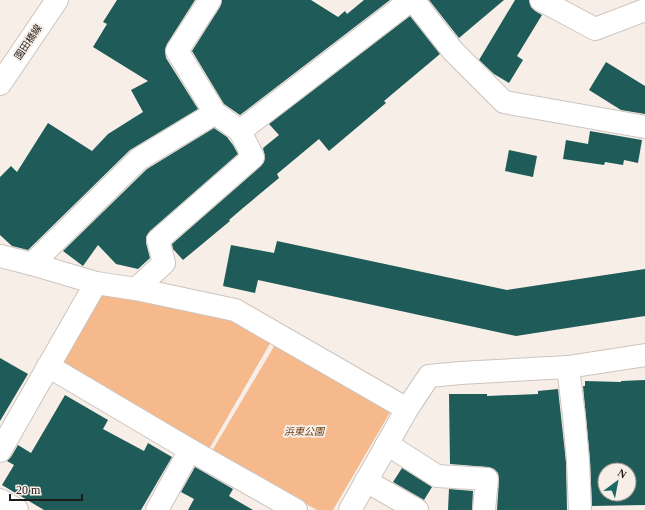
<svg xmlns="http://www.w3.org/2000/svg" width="645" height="510" viewBox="0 0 645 510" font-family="'Times New Roman','Noto Sans JP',serif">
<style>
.green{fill:#f5b98b}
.building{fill:#1f5c59;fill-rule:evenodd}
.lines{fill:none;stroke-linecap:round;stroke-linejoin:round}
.street-casing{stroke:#cdc4be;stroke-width:24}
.secondary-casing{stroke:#cdc4be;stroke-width:24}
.street{stroke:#fff;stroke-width:22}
.secondary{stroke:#fff;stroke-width:22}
.labels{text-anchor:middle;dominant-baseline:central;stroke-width:4;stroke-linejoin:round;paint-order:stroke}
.street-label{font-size:10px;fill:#1f1b19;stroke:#f7eee7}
.park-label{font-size:10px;font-style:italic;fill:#6a3f19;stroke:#f7eee7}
</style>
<rect width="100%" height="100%" fill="#f7eee7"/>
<g class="green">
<path d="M106 291 232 317 272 340 208 451 63 368 61 358 97 294Z"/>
<path d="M276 343 392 409 333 510H317L212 451Z"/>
</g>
<g class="building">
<path d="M117 0H195L167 44 165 51 166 58 198 109 130 150 28 250 12 246 0 235V177L11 166 17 172 48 123 92 151 108 134 143 112 131 90 148 81 93 47 107 24 103 22Z"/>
<path d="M222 0H311L338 17 345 11 347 14 364 0H390L240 115 224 104 192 51 220 7Z"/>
<path d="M429 0H504L459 38Z"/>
<path d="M515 0H529L531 7 535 11 542 15 517 56 523 60 509 83 494 74 479 60Z"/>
<path d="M410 16 440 54 384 101 386 103 329 151 319 139 277 174 279 178 243 208 229 220 230 221 183 260 173 249 172 244 261 166 264 162 265 157 263 148 279 135 269 124Z"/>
<path d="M606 62 645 86V114L621 110 589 90Z"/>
<path d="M214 128 227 137 233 145 238 154 150 231 146 237V243L150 258 138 269 116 264 98 245 83 266 63 251 147 169Z"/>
<path d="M590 131 642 140 638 163 624 160 623 165 605 162 604 165 563 159 566 140 588 144Z"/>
<path d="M509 150 537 156 533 177 505 171Z"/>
<path d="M277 241 507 290 645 269V316L516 336 258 280 255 293 223 286 231 245 274 253Z"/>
<path d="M0 358 28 374 0 421Z"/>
<path d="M645 380V505L592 506 590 460 583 386H585V381L621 382V381ZM605 470H629V494H605Z"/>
<path d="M558 389 566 462 567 510H497L499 480 498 473 494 469 488 467 450 464 449 394H487V396L538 394V391Z"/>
<path d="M65 395 108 420 103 429 144 451 148 443 172 457 141 510H44L2 485 14 465 7 461 11 457 18 445 31 453Z"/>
<path d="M195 467 233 489 229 496 253 510H188L194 499 181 492Z"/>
<path d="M402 468 432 487 424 500 393 482Z"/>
<path d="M449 489 473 491 472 510H448Z"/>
</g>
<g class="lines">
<defs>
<g id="street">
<path d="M413 0 453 51 504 102 645 127"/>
<path d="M541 0 595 29 645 10"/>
<path d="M240 131 411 0"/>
<path d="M0 256 32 264 96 283 136 289 235 310 407 409"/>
<path d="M32 264 139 159 215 113"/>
<path d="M136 289 164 263 158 240 253 157 240 131 215 113 177 51 210 0"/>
<path d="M48 366 190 450 296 510"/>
<path d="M568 367 574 416 578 461 580 510"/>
<path d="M387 444 437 476 487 479 484 510"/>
<path d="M0 451 96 283"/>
<path d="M366 481 417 510"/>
<path d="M0 500 17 510"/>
<path d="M157 510 190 450"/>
<path d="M350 510 407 409 429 376 460 373 568 367 645 355"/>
</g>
<path id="secondary" d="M0 84 57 0"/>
</defs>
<use href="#street" class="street-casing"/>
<use href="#secondary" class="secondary-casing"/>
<use href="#street" class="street"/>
<use href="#secondary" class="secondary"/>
</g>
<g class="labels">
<g class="street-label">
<text transform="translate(28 42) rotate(-56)">園田橋線</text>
</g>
<g class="park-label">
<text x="304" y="431">浜東公園</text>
</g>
</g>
<g transform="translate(617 482) rotate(32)"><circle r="19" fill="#f7eee7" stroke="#a19a95"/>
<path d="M0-3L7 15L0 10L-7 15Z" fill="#1b6864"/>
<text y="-6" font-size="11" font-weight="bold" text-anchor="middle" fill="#1f1b19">N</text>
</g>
<path d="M10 494v6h72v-6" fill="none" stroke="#1f1b19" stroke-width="2"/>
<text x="16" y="494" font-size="12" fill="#1f1b19" stroke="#f7eee7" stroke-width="3" paint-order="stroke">20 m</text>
</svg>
